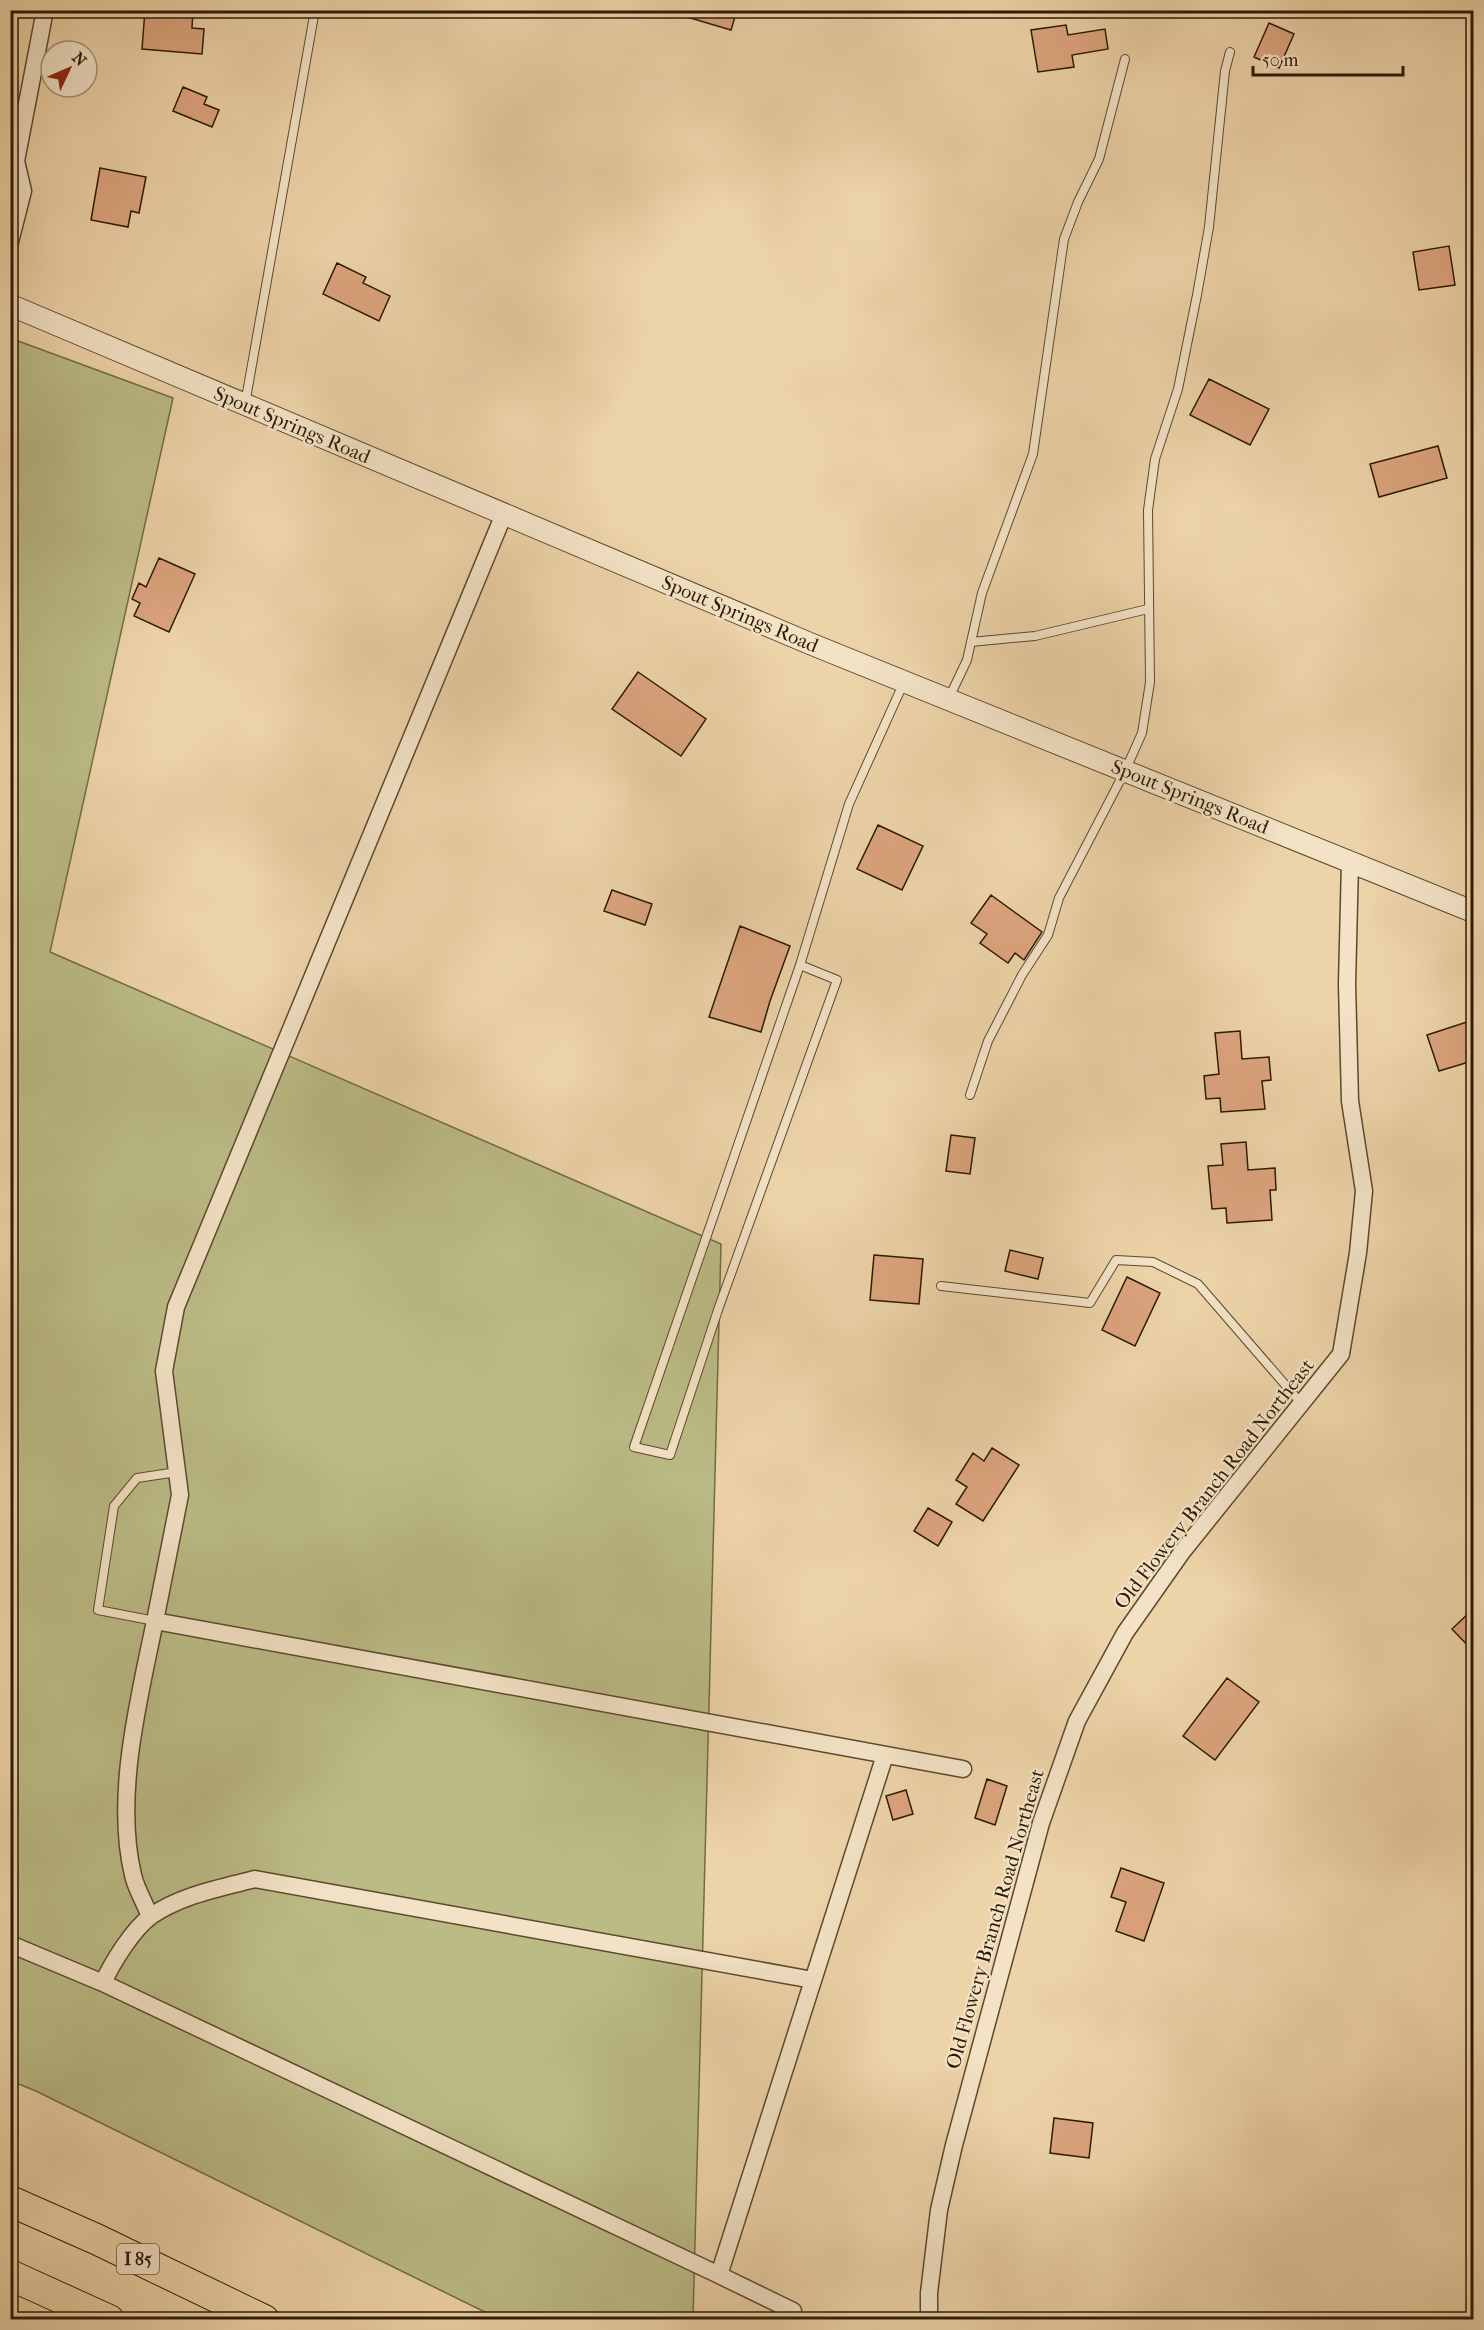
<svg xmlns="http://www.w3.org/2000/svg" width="1484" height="2330" viewBox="0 0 1484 2330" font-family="'IM FELL French Canon',serif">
	<rect width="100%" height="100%" fill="#edd3a8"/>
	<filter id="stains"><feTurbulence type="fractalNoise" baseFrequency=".00333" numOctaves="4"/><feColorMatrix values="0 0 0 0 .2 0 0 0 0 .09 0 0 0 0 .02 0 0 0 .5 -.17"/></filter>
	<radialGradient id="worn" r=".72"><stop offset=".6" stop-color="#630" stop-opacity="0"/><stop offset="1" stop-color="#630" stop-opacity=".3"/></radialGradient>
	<path fill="#bbbb85" stroke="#736b44" stroke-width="1.5" d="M18 341 173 398 50 952 721 1244 693 2319H499L36 2091 11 2081 10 391Z"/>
	<path fill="#dca47e" stroke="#2b1b04" stroke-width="1.5" d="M145 10H193L192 28 204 29 202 54 142 49Z
		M681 10H737L731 30 680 15Z
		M1269 23 1294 34 1279 68 1254 57Z
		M1066 25 1068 35 1105 29 1108 49 1072 55 1074 67 1038 72 1031 30Z
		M183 87 207 97 204 104 219 110 212 127 173 111Z
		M100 168 146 177 139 213 131 211 128 227 91 220Z
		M1449 246 1455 285 1419 290 1413 252Z
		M337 263 366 277 363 283 390 296 379 321 323 294Z
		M1209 379 1269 409 1250 445 1190 415Z
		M1438 446 1447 478 1379 497 1370 464Z
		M159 558 195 574 169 632 134 616 140 603 132 599 139 583 146 587Z
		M638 672 706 719 681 756 612 709Z
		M878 825 923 846 902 890 857 869Z
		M612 890 652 904 645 925 604 911Z
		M991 895 1042 932 1024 960 1015 953 1008 963 980 943 987 934 971 923Z
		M740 926 790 946 770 1001 761 1032 709 1017Z
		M1473 1020V1050L1466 1052 1469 1062 1439 1071 1427 1035Z
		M1240 1031 1242 1059 1269 1057 1271 1080 1262 1081 1265 1109 1221 1112 1220 1098 1206 1099 1204 1076 1219 1074 1215 1033Z
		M951 1135 975 1138 970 1174 946 1171Z
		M1246 1142 1248 1170 1275 1168 1276 1190H1270L1272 1220 1227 1223 1226 1208 1212 1209 1208 1166 1223 1165 1221 1144Z
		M1010 1250 1043 1258 1038 1279 1005 1271Z
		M874 1255 923 1259 919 1304 870 1300Z
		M1127 1277 1160 1293 1135 1346 1102 1330Z
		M992 1448 1019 1465 983 1521 956 1504 967 1487 956 1480 973 1453 984 1461Z
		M928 1508 952 1522 938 1546 914 1531Z
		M1473 1609V1651L1452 1629Z
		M1227 1678 1259 1702 1215 1760 1183 1736Z
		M987 1779 1007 1786 995 1825 975 1818Z
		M906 1790 913 1814 893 1820 886 1796Z
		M1121 1868 1164 1883 1144 1941 1116 1931 1126 1902 1111 1897Z
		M1054 2118 1093 2123 1089 2158 1050 2153Z"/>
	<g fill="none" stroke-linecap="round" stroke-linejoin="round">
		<defs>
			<path id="service" d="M245 404 315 10
				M971 642 1035 636 1148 609
				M948 700 967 660 982 593 1033 454 1064 239 1078 202 1099 159 1125 59
				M800 965 837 980 719 1307 670 1455 634 1447 800 965 849 804 904 682
				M970 1095 988 1041 1022 975 1048 935 1059 898 1125 771 1142 733 1150 682 1148 510 1155 459 1178 389 1197 295 1209 227 1225 71 1230 52
				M941 1286 1090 1303 1116 1260 1153 1262 1198 1284 1301 1403
				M155 1621 98 1610 114 1506 137 1478 177 1472"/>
			<path id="minor" d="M10 242 23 191 16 161 45 10
				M504 514 176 1307 164 1371 180 1495 155 1621 963 1769
				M150 1917C145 1903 136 1889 133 1875 114 1796 139 1699 155 1621
				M10 1944 103 1983 719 2275
				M103 1983C112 1963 133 1929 151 1916 182 1895 220 1888 255 1879L813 1980
				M793 2311 719 2275 885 1755
				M929 2320V2293L939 2210 954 2145 1041 1823 1077 1721 1125 1633 1182 1552 1341 1354 1358 1253 1364 1191 1350 1101 1347 984 1350 862"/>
			<path id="tertiary" d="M10 305 811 644 1474 912"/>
			<path id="motorway" d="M10 2201 96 2239 264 2320
				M10 2275 109 2320"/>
		</defs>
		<use href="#service" stroke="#5c492d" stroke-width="10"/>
		<use href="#minor" stroke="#5c492d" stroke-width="19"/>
		<use href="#tertiary" stroke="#5c492d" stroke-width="23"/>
		<use href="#motorway" stroke="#2b1b04" stroke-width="32"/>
		<use href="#service" stroke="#f3e2c6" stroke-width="8"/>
		<use href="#minor" stroke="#f3e2c6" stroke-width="16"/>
		<use href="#tertiary" stroke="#f3e2c6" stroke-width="21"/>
		<use href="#motorway" stroke="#edd3a8" stroke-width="30"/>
	</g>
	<g text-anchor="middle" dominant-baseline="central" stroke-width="4.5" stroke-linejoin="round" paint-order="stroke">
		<rect fill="#f3e2c6" stroke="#67573e" stroke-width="1.5" x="117" y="2244" width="42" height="30" rx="4.5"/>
		<g font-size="18" font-weight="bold" fill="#2b1b04">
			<text x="138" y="2259">I 85</text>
		</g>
		<g font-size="20" fill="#2b1b04" stroke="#f3e2c6">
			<text transform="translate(292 425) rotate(23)">Spout Springs Road</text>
			<text transform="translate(740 614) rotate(23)">Spout Springs Road</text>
			<text transform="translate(1190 797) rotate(22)">Spout Springs Road</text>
			<text transform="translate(1214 1484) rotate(-52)">Old Flowery Branch Road Northeast</text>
			<text transform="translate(995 1919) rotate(-74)">Old Flowery Branch Road Northeast</text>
		</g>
	</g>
	<rect width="1484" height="2330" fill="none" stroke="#edd3a8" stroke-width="36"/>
	<rect x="12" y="12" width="1460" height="2306" fill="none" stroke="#2b1b04" stroke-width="3"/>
	<rect x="18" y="18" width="1448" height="2294" fill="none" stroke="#2b1b04" stroke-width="1.5"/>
	<g transform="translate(69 69) rotate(46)"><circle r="28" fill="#f3e2c6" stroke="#a39278" stroke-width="1.5"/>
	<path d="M0-4.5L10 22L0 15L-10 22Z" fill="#8f2418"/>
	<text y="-9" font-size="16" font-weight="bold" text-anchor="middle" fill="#2b1b04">N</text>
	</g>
	<path d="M1253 66v9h150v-9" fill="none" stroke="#2b1b04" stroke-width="3"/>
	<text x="1262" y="66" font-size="18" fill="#2b1b04" stroke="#f3e2c6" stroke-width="4.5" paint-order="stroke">50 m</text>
	<rect width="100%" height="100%" filter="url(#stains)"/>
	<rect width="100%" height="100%" fill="url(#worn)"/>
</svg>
